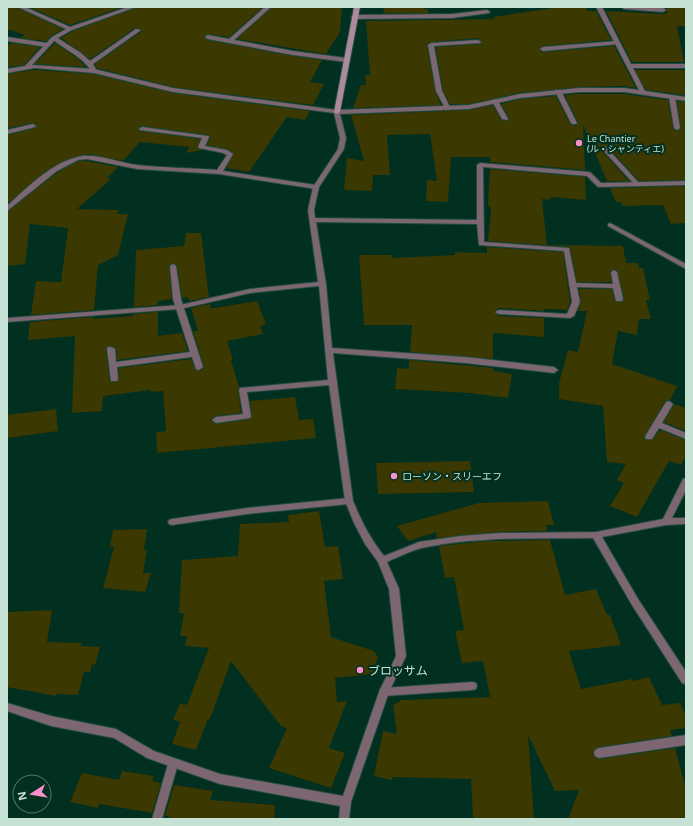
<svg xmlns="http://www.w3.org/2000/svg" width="693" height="826" viewBox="0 0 693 826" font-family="'Noto Sans','Noto Sans JP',sans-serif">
	<rect width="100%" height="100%" fill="#012f20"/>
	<path fill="#3b3802" d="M7 7H17L63 29 51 36 46 41 20 38 25 35 7 29Z
		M29 7H123L70 25Z
		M137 7H263L229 37 208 34 204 37 208 40 293 56 322 60 310 82 324 84 313 105 173 87 97 68 95 64 142 31 141 29 135 28 90 59 61 38 73 31Z
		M272 7H342L340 32 326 54 237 39Z
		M383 7H423L424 9H427L429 13H384Z
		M586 7 588 11H596L611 40 543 46 539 49 543 52 614 46 636 88 624 86 579 87 520 93 469 104H450L443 91 436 47 480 44 482 42 478 38 431 42 427 45 435 91 441 105 353 108 361 85H366L365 75H370L366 21 495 19 493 17 553 8Z
		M667 7H686V26H677L684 62H632L606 11 663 14 667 13Z
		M12 43 40 47 24 65 7 67V46Z
		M55 43 77 58 86 67 35 64Z
		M35 70 94 74 173 93 310 111 305 120 287 117 249 172 226 168 234 154 227 149 207 145 210 137 208 135 142 126 138 129 140 131 200 139 197 147 203 150 186 153 189 147 140 142 123 161 89 154 74 157 46 171 7 204V135L35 128 37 126 33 123 7 128V74Z
		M635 70H686V95L646 90Z
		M579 94H624L668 100 673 128 676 131 681 128 677 101 686 102V180L639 181 607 146 603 145 600 147 601 150 629 181H607L583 125 585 170 490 162V157H451L448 202 426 201 427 180 437 181 430 134 387 135 390 175H373L372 191 344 190 347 158 364 161 351 115 469 110 493 105 501 120 507 121 509 118 501 104 520 99 556 96 570 124 576 126 578 122 565 95Z
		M78 161H87L118 167 107 178 111 179 77 209 119 210 117 214H128L118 255 98 265 94 310 31 315 36 281 61 282 68 228 30 224 25 264 7 266V212L58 172Z
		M490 169 585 177 586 200 551 197 550 200 542 199 547 245 623 246 626 263H638L639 268H643L650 300H646L651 319H639L637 335 618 331 612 364 677 386 670 400 665 401 644 438 646 440H652L660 430 686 440V455L681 465 669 461 637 517 610 506 624 483 617 480 626 464 607 462 603 406 559 399V383L568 350 578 352 587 311H578L581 302 579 289H612L615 302H622L624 299 618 272 615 269 610 271 611 282H577L570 247 488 241 491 212 490 206H488Z
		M686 186V223L671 224 663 205 623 206 621 202H616L610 188Z
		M186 233H201L209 297 189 301 188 297 182 298 177 266 172 263 169 266 172 299 158 301V305L134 307 136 250 184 246Z
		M487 247 563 252 570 302 567 310 544 309V311L499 308 494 311 499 316 544 318V337L493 333V359L410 352 412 325H364L359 255H392V258L455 255V252L487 253Z
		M257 301 266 324 260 326 263 334 227 341 233 360H231L239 387 238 390 241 413 216 416 210 420 216 424 250 419 252 416 250 401 295 397 299 420 313 419 316 438 157 453 156 432 166 431 163 391 151 392V390L103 396 102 411 72 413 75 336 28 340 30 322 93 317V319L133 316V314L158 312V336L182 333 188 351 117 360 116 349 112 346H108L106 349 110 382H118L119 368 191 359 195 369 200 371 204 367 193 331H198L191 308 210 304V308H214Z
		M409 360 493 368V371L512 374 508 398 470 393 395 389 397 368 409 369Z
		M674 404 686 408V431L664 422Z
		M56 409 58 431 7 438V415Z
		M470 461 474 492 378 494 376 463Z
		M548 501 554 525H546L547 531 500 532 437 538 436 532 408 541 397 526 479 503Z
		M319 511 325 547 338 546 343 579 324 581 331 637 374 651 378 657 372 674 335 678 337 702 347 701 329 748 345 753 331 788 269 768 287 728 281 726 231 661 210 719H208L196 750 172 744 180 722 173 720 180 703 187 705 209 648 185 646 187 636H180L184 613H179L182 560 238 556 240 524 289 522 288 515Z
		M147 529 144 550H147L143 573H151L145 592 103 588 114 547H110L113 530Z
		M550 540 565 595 596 589 607 615H610L621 645 569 651 581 689 632 679 633 681 649 677 662 705 680 703 686 717V728L670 730 672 736 599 747 594 750V756L599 759 675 748 686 789V819H568L579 790 555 791 528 735 534 819H473L471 779 393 777 392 780 374 776 383 731 397 734 393 705 402 700 490 697 483 661 462 663 455 631 464 630 454 577 445 578 439 546 486 541Z
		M52 610 47 642 82 643 81 646 100 647 95 665 92 664 90 672H84L78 695 56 694V696L7 687V612Z
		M122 771 154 776 152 781 161 783 152 813 99 804 98 808 70 802 82 773 119 780Z
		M174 785 213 791 210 800 275 805 274 819H168L169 816H165Z"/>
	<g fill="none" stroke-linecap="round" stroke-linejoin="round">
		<defs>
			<path id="lane" d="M265 7H271L234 40 293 51 346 58 349 60 346 62 293 55 208 39 205 37 208 35 229 39Z
				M621 7 663 8 666 10 663 12 624 9Z
				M487 10 490 12 489 13 452 18 354 19 351 17 354 15 452 14Z
				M136 29 141 30 93 64 97 71 94 73 92 72C81 55 66 51 51 38L56 37 81 53 90 61Z
				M7 37 47 43 50 45 47 47 7 41Z
				M478 40 481 42 480 43 434 46 442 91 451 109 446 110 436 91 428 45 431 43Z
				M617 41 620 43 619 44 543 51 540 49 543 47Z
				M556 90 561 91 577 123 576 124H572L571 123 555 91Z
				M672 95 675 97 680 128 677 130 674 128 669 97Z
				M495 99 498 101 508 119 507 120 502 119 492 101Z
				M33 124 36 126 35 127 7 134V130Z
				M142 127 208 136 209 137 205 146 227 150 233 154 223 171 316 185 319 187 316 189 219 174 137 169 87 159 78 160 57 171 7 211V206C27 188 48 166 74 158 93 151 118 163 137 165 164 168 191 168 217 170L227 155 223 153 199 148 198 147 202 138 140 130 139 129Z
				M604 146 606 147 639 183V185H635L602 149V147Z
				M173 264 176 266 181 299 203 367 199 370 196 369 192 357 117 367 118 379 117 381H111L107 349 108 347H111L115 349 116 362 190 352 173 299 170 266Z
				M614 270 617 272 623 299 622 301H616L613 288 573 287 569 285 573 283 613 284 611 272Z
				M669 401 673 404 662 423 686 433V439L659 428 652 439H646L645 437 646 435 666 402Z
				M349 498 352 499 353 501 352 503 349 504 247 514 172 525 169 524 168 522 169 520 172 519 247 508Z
				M472 682 476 683 477 686 476 689 472 690 384 696 380 695 379 692 380 689 384 688Z
				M686 735V745L599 758 595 756 594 753 595 750 599 748Z
				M173 759 177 761 178 764 162 819H152L168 764 169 761Z"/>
			<path id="street" d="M18 7H25L70 27 128 7H136L72 30 56 39 32 65 94 69 173 88 337 110 469 105 520 94 579 88H624L639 90 596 7H602L631 64H686V68H633L645 91 686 97V101L624 92H579L520 98 469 109 340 114 346 138 344 149 319 187 314 210 315 218 477 220V165L480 163 589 172 591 173 601 183 686 181V185L599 187 597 186 587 176 483 167 484 242 569 248 580 302 574 316 570 318 499 314 495 312 499 310 567 314 572 302 564 251 479 245 477 224 316 222 326 284 332 348 465 357 554 367 558 370 554 373 465 363 333 353 353 501C362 522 369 537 384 556L419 542 460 536 500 533 596 532 663 519 683 479 686 478V490L672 518H686V524L666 525 602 537 638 599 686 672V684L682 683 632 605 593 538C536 539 478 536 422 548 410 551 398 557 387 562L399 589 406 656 389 692 351 802 349 819H339L340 806 220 784 147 758 114 738 51 726 7 711V703L51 716 116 729 154 751 220 774 343 796 379 692 396 656 389 589 378 562 365 544 354 523 345 501 329 385 247 392 251 416 250 418 216 423 212 420 216 417 243 414 239 390 240 388 328 380 319 286 250 293 180 309 7 322V318L180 305 250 289 318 282 308 210 313 187 338 149 340 138 334 113 173 92 94 73 35 68 7 73V69L25 66 52 37 66 29Z
				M610 223 686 264V269L608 226V224Z"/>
			<path id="secondary" d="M354 7H360L340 112 337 114 334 112Z"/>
		</defs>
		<use href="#lane" stroke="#214c3d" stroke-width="2"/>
		<use href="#street" stroke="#214c3d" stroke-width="2"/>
		<use href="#secondary" stroke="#214c3d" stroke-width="2"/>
		<use href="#lane" fill="#7b6671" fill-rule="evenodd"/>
		<use href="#street" fill="#7b6671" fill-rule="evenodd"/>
		<use href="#secondary" fill="#ac8a9b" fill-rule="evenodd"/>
	</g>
	<g fill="#f890cb" stroke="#012f20" stroke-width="1.5">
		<circle cx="579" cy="143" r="4"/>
		<circle cx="394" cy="476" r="4"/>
		<circle cx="360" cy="670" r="4"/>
	</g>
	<g text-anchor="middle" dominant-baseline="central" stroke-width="4" stroke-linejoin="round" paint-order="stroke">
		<g font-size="9" fill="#c6e2d5" stroke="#012f20" text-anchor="start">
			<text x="587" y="138">Le Chantier<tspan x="587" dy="10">(ル・シャンティエ)</tspan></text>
		</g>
		<g font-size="10" fill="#c6e2d5" stroke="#012f20" text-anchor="start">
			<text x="402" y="476">ローソン・スリーエフ</text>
		</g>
		<g font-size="12" fill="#c6e2d5" stroke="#012f20" text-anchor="start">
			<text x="368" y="670">ブロッサム</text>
		</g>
	</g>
	<rect width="693" height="826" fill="none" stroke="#c6e2d5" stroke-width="16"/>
	<g transform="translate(32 794) rotate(258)"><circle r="19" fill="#012f20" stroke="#507768"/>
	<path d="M0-3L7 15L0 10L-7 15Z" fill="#f890cb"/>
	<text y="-6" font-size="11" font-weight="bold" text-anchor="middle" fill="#c6e2d5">N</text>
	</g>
</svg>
